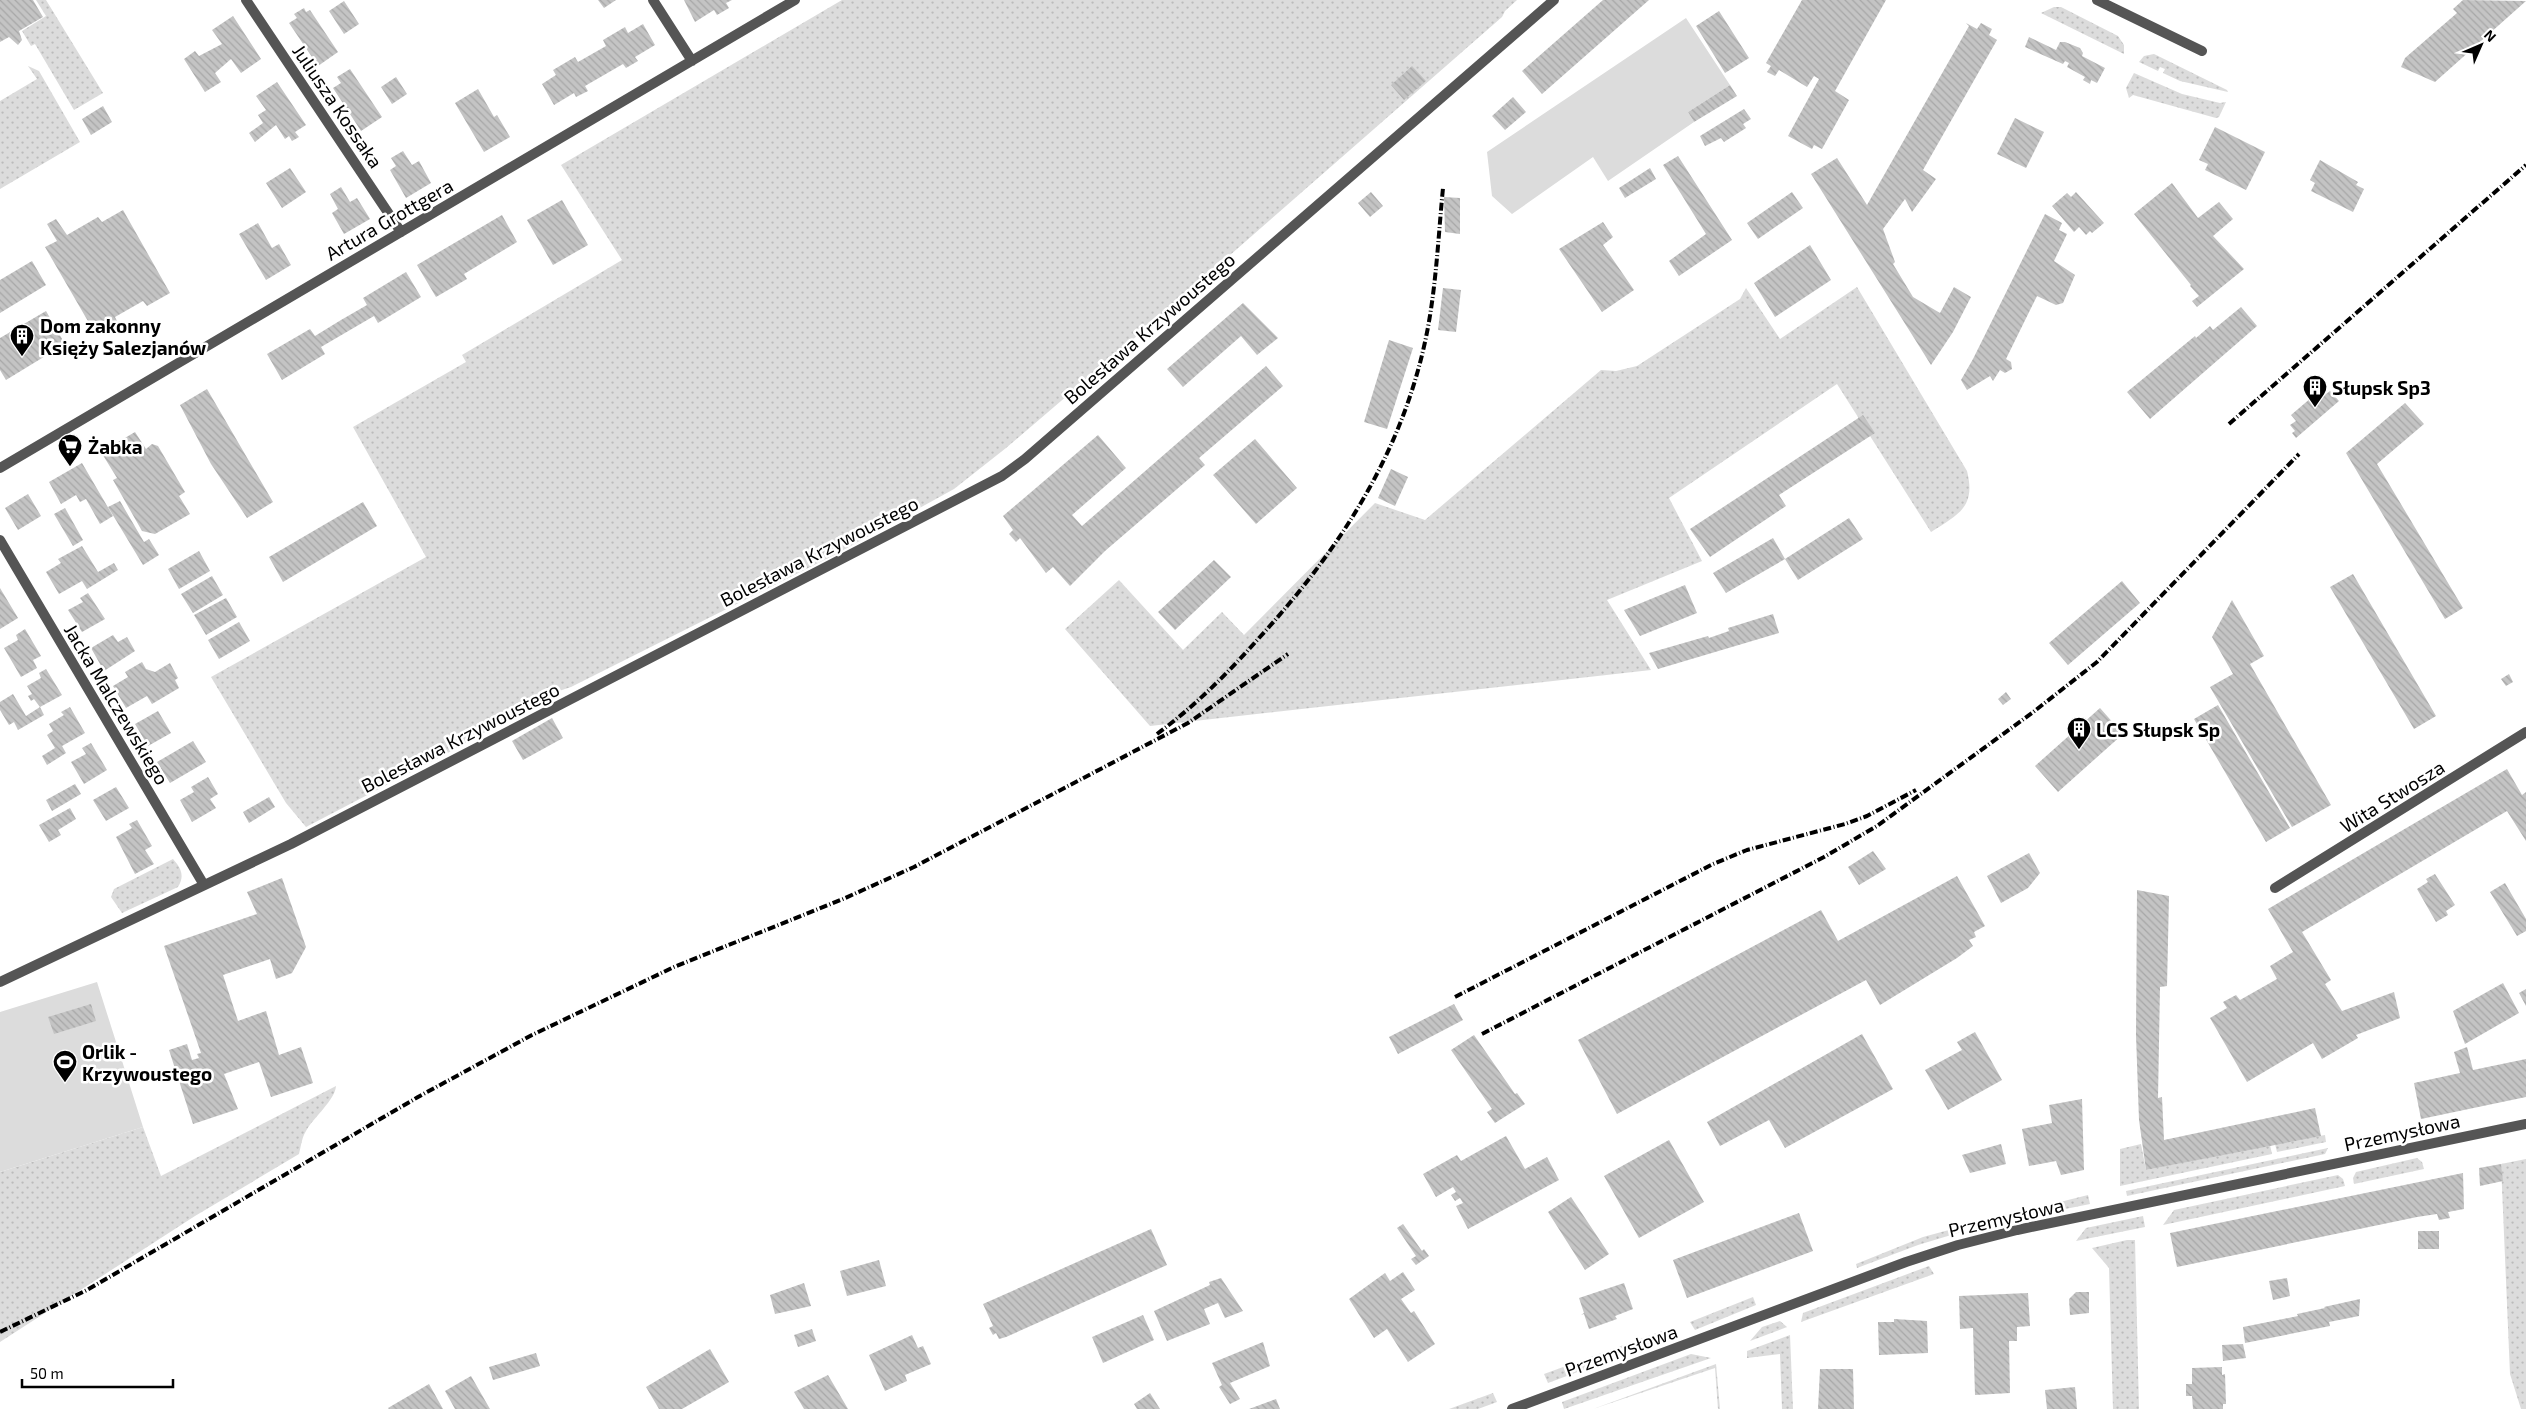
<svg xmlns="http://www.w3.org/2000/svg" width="2526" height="1409" viewBox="0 0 2526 1409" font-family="'Exo 2',sans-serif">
	<defs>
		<pattern id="grass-dots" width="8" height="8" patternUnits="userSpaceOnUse" patternTransform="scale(1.25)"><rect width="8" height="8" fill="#dcdcdc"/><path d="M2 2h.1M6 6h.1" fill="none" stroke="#bbb" stroke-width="1.8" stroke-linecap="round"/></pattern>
		<pattern id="building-back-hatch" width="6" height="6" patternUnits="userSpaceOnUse" patternTransform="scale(1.25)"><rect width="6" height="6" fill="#c4c4c4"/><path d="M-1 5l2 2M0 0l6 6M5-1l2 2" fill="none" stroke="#a7a7a7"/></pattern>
	</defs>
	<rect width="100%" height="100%" fill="#fff"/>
	<path fill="url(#grass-dots)" d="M36 0H46L103 93 74 110 35 44 31 46 22 31 46 16Z
		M842 0H1517L1505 11 1502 17 1165 312 1006 448 954 489 838 553 571 687 559 691 444 755 306 827 286 803 211 677 426 557 353 427 466 362 462 355 622 260 561 165Z
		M2054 7H2061L2118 36 2124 45V54L2041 13Z
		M2154 54 2227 90 2228 92 2180 81 2163 73 2165 69 2160 67 2158 71 2139 62 2144 56Z
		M28 66 39 71 80 142 0 189V101L37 79Z
		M2134 73 2182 94 2220 103 2226 102 2219 117 2216 118 2133 95 2129 98 2126 88Z
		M1857 287 1967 471C1976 507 1959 514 1931 532L1837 384 1669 498 1702 561 1607 600 1651 670 1150 726 1065 629 1119 580 1183 650 1222 612 1244 635 1375 503 1425 520 1601 370 1616 371 1637 366 1740 299 1746 288 1780 339Z
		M173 859C181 868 185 876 178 887L122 913 111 897 114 889Z
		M336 1086C335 1100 314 1117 306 1131 302 1137 301 1146 299 1154L195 1216 0 1342V1172L143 1127 161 1176Z
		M2325 1135 2326 1142 2277 1152 2275 1144Z
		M2141 1144 2146 1170 2270 1145 2272 1154 2120 1186V1149Z
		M2328 1148 2325 1154 2127 1196 2126 1191Z
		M2417 1158 2422 1162 2424 1169 2354 1184 2353 1178 2356 1172Z
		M2526 1159V1409H2521L2510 1374 2501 1164Z
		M2338 1175 2343 1179 2345 1186 2163 1225 2174 1210Z
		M2088 1195 2090 1204 2021 1218 2020 1212Z
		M2143 1216 2145 1227 2076 1241 2086 1228Z
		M1960 1227 1961 1232 1918 1245 1857 1268 1856 1264 1923 1237Z
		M2127 1240H2135L2139 1409H2113L2109 1268 2092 1248Z
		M1929 1266 1934 1274 1801 1322 1803 1313Z
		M1753 1297 1756 1305 1695 1330 1690 1322Z
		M1780 1321 1787 1327 1750 1341 1762 1327Z
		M1662 1331 1666 1339 1548 1383 1544 1374Z
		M1790 1335 1793 1409H1782L1780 1354 1747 1358V1351Z
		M1691 1354 1711 1358 1564 1409 1562 1402Z
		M1716 1364 1720 1409H1718L1715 1368 1593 1409Z
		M1493 1393 1497 1402 1478 1409H1449Z"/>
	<path fill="#dcdcdc" d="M1686 18 1730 85 1688 112 1694 122 1608 181 1593 157 1512 214 1492 196 1487 152Z
		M97 982 143 1127 0 1172V1012Z"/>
	<path fill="url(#building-back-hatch)" d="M0 0H33L43 17 19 31 22 40 18 45 9 37 0 42Z
		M598 0H616L604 8Z
		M684 0H732L726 3 729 8 717 15 714 10 695 22Z
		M1603 0H1649L1542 94 1522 71Z
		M1802 0H1886L1835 91 1849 100 1822 149 1814 145 1812 149 1788 136 1819 79 1814 76 1807 87 1779 70 1775 76 1767 72 1771 66 1766 63Z
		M2463 0 2526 1 2435 82 2401 67 2405 58 2457 13 2453 9Z
		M344 1 359 24 344 34 329 11Z
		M304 8 306 12 310 10 338 52 318 66 289 23 297 18 294 14Z
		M1719 11 1749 58 1725 73 1696 26Z
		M233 16 261 59 241 73 231 59 215 73 221 82 205 92 184 59 195 51 199 56 222 44 212 30Z
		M1966 23 1977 29 1981 23 1992 29 1989 35 1997 40 1923 170 1936 179 1912 212 1905 199 1883 229 1895 262 1893 264 1913 297 1940 313 1954 287 1971 297 1953 332 1931 365 1811 174 1837 158 1867 205 1969 26Z
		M643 24 655 45 635 57 638 61 626 68 623 64 585 86 588 91 576 97 574 93 554 105 542 84 556 75 553 70 575 57 578 62 606 46 603 40 625 27 628 33Z
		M2029 37 2056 50 2060 42H2065L2080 48 2083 53 2082 56 2105 68 2097 83 2091 80 2090 84 2083 80 2085 77 2067 67 2069 63 2065 61 2063 64 2025 47Z
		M1412 66 1426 81 1404 100 1391 85Z
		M350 69 382 117 361 131 333 88 341 83 337 77Z
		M396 77 407 94 392 104 381 87Z
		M277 82 306 125 295 132 299 137 292 141 289 136 285 139 276 125 255 142 249 133 263 123 258 115 266 110 256 96Z
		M1730 85 1737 96 1694 122 1688 112Z
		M478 89 494 117 497 115 510 137 484 152 455 103Z
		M1513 97 1526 112 1505 130 1492 116Z
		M103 106 112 122 91 135 82 119Z
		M1744 109 1751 119 1743 124 1746 128 1724 142 1721 138 1705 146 1700 136Z
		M2015 118 2044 132 2026 168 1997 154Z
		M2215 127 2265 152 2246 190 2205 170 2208 164 2199 160Z
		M403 151 412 165 419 161 431 183 406 198 390 170 396 166 391 158Z
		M1678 156 1732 240 1679 276 1669 261 1706 234 1663 165Z
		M2320 160 2358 182 2356 185 2364 189 2353 212 2311 191 2315 183 2310 180Z
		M290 168 306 192 282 208 266 183Z
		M1650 168 1656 179 1625 198 1619 188Z
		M2172 183 2198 218 2219 202 2233 219 2213 236 2244 269 2197 307 2192 301 2199 296 2190 286 2191 285 2134 214Z
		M341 187 350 202 357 198 370 219 344 234 332 213 338 209 330 194Z
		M1371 192 1383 206 1370 217 1358 203Z
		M1792 192 1803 208 1758 239 1747 223Z
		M2076 192 2104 223 2092 233 2090 231 2086 235 2079 227 2074 232 2052 206 2067 193 2071 197Z
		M1444 197 1460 198V234L1445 232Z
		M562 200 588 245 553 265 527 220Z
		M123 210 170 293 147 306 143 301 115 317 118 323 96 335 45 247 57 241 47 224 56 219 67 235 98 217 102 222Z
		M2045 214 2062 223 2059 230 2067 234 2054 261 2075 275 2063 303 2056 305 2037 296 2006 359 2011 362 2012 369 2005 373 2000 370 1993 381 1990 376 1967 390 1961 380 1973 359Z
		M502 215 517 242 464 274 467 279 436 297 417 265Z
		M1603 222 1613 237 1603 245 1634 290 1602 312 1559 249Z
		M258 223 272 248 279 244 291 265 266 280 239 234Z
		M1810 245 1831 280 1775 317 1754 283Z
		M32 261 46 285 0 313V280Z
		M406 272 421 297 378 323 374 316 321 347 325 354 282 380 267 354 310 329 315 336 341 320 367 305 363 298Z
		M1443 288 1461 290 1456 332 1438 330Z
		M1243 303 1278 338 1257 355 1241 336 1183 387 1167 369Z
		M2241 307 2257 326 2150 419 2127 392 2195 336 2196 338 2210 326 2213 330Z
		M46 311 65 344 6 380 0 370V338Z
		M1389 340 1413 348 1387 429 1364 422Z
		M1266 366 1283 386 1199 458 1205 465 1105 551 1070 586 1053 567 1046 573 1020 538 1016 542 1009 534 1013 530 1003 516 1098 435 1126 468 1072 515 1082 526Z
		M207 389 273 502 247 518 211 464 180 405Z
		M2330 391 2339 401 2296 438 2292 433 2295 431 2290 425 2296 421 2291 415 2318 392 2322 397Z
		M2405 403 2424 424 2377 464 2463 608 2445 619 2346 453Z
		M1863 415 1875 433 1779 495 1786 506 1710 557 1690 529Z
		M135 432 146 449 152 444 158 446 185 492 179 496 190 514 155 534 142 531 113 480 117 478 101 452Z
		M1255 439 1297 488 1256 524 1213 475Z
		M82 463 113 516 100 524 86 499 80 502 76 495 61 504 49 482Z
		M1391 469 1408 477 1395 506 1378 498Z
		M28 494 41 516 18 530 5 508Z
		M120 501 144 542 149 539 159 555 143 565 108 507Z
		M363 502 377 526 283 582 269 557Z
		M65 508 83 540 73 546 54 514Z
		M1849 518 1863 539 1798 580 1785 559 1726 593 1713 573 1773 538 1785 559Z
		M82 546 98 572 114 563 118 570 87 589 82 581 59 594 46 572 61 563 58 559Z
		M199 551 210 571 179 589 168 569Z
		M1214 560 1231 577 1175 630 1158 612Z
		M2353 574 2436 716 2414 729 2330 587Z
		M212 576 223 595 193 613 181 594Z
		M2122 581 2140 603 2068 665 2049 643Z
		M1685 585 1697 613 1640 636 1624 610Z
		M0 588 18 618 0 629Z
		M88 593 105 619 82 632 68 610 83 602 80 598Z
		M226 598 237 617 206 635 194 615Z
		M2232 600 2264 656 2250 664 2331 805 2292 827 2210 687 2233 674 2212 637Z
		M1773 614 1779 633 1658 669 1649 653 1708 636 1709 638 1729 631 1728 628Z
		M239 622 250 641 219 659 208 640Z
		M25 629 41 656 33 660 37 668 21 677 4 648 18 640 16 635Z
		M113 635 118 642 127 637 135 651 104 671 91 648Z
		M142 662 146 669 155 672 170 663 178 678 175 680 179 688 152 704 147 696 126 708 113 686 128 677 125 672Z
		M46 669 62 695 40 707 34 699 31 701 28 696 32 694 27 686 41 678 39 673Z
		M2509 674 2513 682 2506 686 2501 679Z
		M2006 692 2011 699 2003 705 1998 699Z
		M13 694 26 716 40 707 44 715 18 730 14 722 9 725 0 710V702Z
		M2218 705 2290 828 2266 842 2194 719Z
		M70 707 85 733 62 746 66 753 47 765 42 756 55 748 47 735 53 731 49 724 64 715 61 712Z
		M2100 708 2123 734 2058 792 2035 766Z
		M158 711 171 733 148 746 135 724Z
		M552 718 563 738 523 760 512 741Z
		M193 741 206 762 170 783 157 762Z
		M91 743 107 770 84 784 71 762 86 754 82 748Z
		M2507 769 2522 795 2526 792V841L2507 811 2302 932 2331 980 2325 984 2342 1011 2394 992 2400 1018 2356 1035 2358 1038 2322 1059 2313 1043 2247 1082 2210 1018 2227 1008 2223 1002 2236 995 2240 1000 2277 979 2270 966 2293 952 2268 909Z
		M208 777 218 794 210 799 216 808 192 822 180 800 194 792 191 787Z
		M75 784 81 794 52 811 46 800Z
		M116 787 129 808 106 821 93 800Z
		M269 797 275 807 249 823 243 812Z
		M70 808 76 819 58 830 61 835 49 842 39 825Z
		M137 820 152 846 145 850 154 864 135 874 116 837 132 828 129 824Z
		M1873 851 1886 869 1859 885 1848 867Z
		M2029 853 2040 873 2028 888 2001 903 1987 876Z
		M2435 874 2455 905 2446 911 2448 915 2436 922 2417 889 2428 882 2426 879Z
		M1957 876 1985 926 1974 932 1976 937 1969 940 1973 946 1957 958 1880 1005 1866 980 1617 1114 1578 1040 1821 910 1838 941Z
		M282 878 306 947 292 973 276 979 270 959 223 975 238 1021 266 1011 279 1055 301 1047 313 1083 271 1097 259 1062 224 1074 238 1109 193 1124 169 1050 187 1044 192 1060 199 1058 197 1054 201 1053 164 946 257 914 247 892Z
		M2505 883 2526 919V931L2517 936 2490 892Z
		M2137 890 2169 896 2167 986 2160 987 2158 1098 2162 1097 2164 1140 2315 1108 2321 1136 2146 1170 2139 1120 2136 1035Z
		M2503 983 2519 1013 2465 1044 2453 1011Z
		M2526 989V1006L2519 993Z
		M91 1004 96 1021 54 1034 48 1017Z
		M1454 1004 1463 1020 1398 1054 1389 1037Z
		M1975 1032 2002 1080 1948 1110 1925 1070 1962 1050 1957 1042Z
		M1862 1034 1893 1089 1785 1148 1769 1120 1720 1146 1707 1122Z
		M1474 1035 1515 1094 1517 1093 1525 1104 1495 1123 1487 1112 1492 1109 1451 1050Z
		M2467 1047 2473 1070 2526 1059V1097L2421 1119 2414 1083 2460 1073 2454 1052Z
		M2082 1099 2084 1170 2061 1175 2056 1161 2029 1166 2022 1129 2052 1123 2049 1105Z
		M1506 1136 1525 1169 1547 1157 1559 1180 1468 1229 1456 1206 1463 1203 1460 1198 1455 1201 1451 1195 1456 1192 1453 1187 1436 1197 1423 1174 1457 1155 1461 1161Z
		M1669 1140 1704 1202 1639 1238 1604 1176Z
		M2001 1144 2006 1164 1970 1173 1962 1155Z
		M2501 1164 2503 1181 2480 1186 2479 1168Z
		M2463 1173 2464 1209 2448 1212 2450 1218 2439 1220 2437 1214 2417 1217 2177 1267 2170 1233Z
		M1571 1197 1609 1254 1585 1270 1548 1212Z
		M1799 1213 1813 1251 1687 1298 1673 1260Z
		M1403 1224 1422 1251 1424 1249 1429 1256 1416 1265 1411 1259 1416 1256 1397 1228Z
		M1151 1229 1167 1265 1006 1337 999 1339 996 1333 993 1335 989 1328 993 1326 983 1304Z
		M2418 1231H2439V1249H2418Z
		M879 1260 886 1286 847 1296 840 1271Z
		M1403 1272 1415 1290 1401 1299 1411 1313 1414 1311 1435 1344 1408 1362 1387 1329 1374 1338 1349 1299 1385 1273 1390 1281Z
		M1221 1278 1243 1311 1225 1318 1218 1303 1204 1309 1210 1324 1167 1341 1154 1311 1210 1285 1209 1282Z
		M2287 1278 2290 1296 2273 1300 2269 1281Z
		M804 1283 811 1306 775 1314 770 1295Z
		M1624 1283 1633 1309 1615 1316 1617 1319 1589 1329 1584 1314 1581 1315 1584 1313 1579 1298Z
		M2076 1292H2089V1313L2070 1315 2069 1299Z
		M2028 1293 2030 1326 2017 1327V1341H2009L2010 1393 1975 1395 1973 1328 1960 1329 1959 1296Z
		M2360 1299 2359 1316 2329 1322 2330 1326 2245 1343 2243 1327 2298 1316 2297 1314 2325 1308 2324 1307Z
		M1143 1315 1154 1340 1103 1363 1092 1337Z
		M1894 1319 1927 1321 1928 1353 1879 1355 1878 1322H1894Z
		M812 1329 816 1341 798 1347 794 1335Z
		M912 1335 918 1348 923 1346 931 1364 905 1375 907 1381 885 1391 869 1355Z
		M1263 1342 1270 1366 1230 1383 1240 1399 1230 1404 1219 1387 1222 1385 1212 1363Z
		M2243 1344 2246 1358 2223 1361 2222 1345Z
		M710 1349 729 1382 682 1409H659L646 1387Z
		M536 1353 540 1366 493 1380 489 1367Z
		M2222 1367V1375L2225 1374 2226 1404H2223V1409H2193L2192 1396H2186V1384H2192V1368Z
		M1820 1369H1853L1854 1409H1818Z
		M828 1375 848 1409H804L794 1392Z
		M471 1376 490 1409H455L445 1391Z
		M429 1384 443 1409H389L388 1408Z
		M2075 1387 2077 1409H2047L2045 1390Z
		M1150 1393 1160 1409H1137L1134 1404Z
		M1276 1399 1280 1409H1249Z"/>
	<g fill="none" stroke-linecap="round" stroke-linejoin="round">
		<path stroke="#555" stroke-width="10" d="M246 0 401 232
			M653 0 692 61
			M0 468 795 0
			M0 540 204 885
			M2275 888 2526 732
			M0 982 291 844 1002 476 1025 459 1554 0"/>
		<path stroke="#555" stroke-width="10" d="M2097 0 2202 51
			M1512 1409 1906 1262 1958 1245 2017 1230 2526 1124"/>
		<path stroke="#000" stroke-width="4" stroke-dasharray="8 2.5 1 2.5" stroke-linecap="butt" d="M2229 424 2526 165
			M1157 734C1195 706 1228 673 1259 638 1337 553 1400 457 1425 342 1436 292 1438 239 1443 188
			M1455 997 1713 864 1747 850 1845 824 1867 816 1916 790
			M1482 1034 1824 857 1877 826 2032 713 2097 662 2299 454
			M0 1332 87 1290 418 1097 532 1035 674 967 843 899 914 867 1188 723 1288 654"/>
	</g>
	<defs>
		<symbol id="building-pin" viewBox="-11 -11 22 30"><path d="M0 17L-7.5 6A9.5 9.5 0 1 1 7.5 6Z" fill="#000" stroke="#fff"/><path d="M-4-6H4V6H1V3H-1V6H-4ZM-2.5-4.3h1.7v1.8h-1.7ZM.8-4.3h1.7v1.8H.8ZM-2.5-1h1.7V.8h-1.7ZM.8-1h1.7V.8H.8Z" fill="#fff"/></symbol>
		<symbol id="supermarket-pin" viewBox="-11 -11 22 30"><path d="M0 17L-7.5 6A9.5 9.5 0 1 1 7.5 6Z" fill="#000" stroke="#fff"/><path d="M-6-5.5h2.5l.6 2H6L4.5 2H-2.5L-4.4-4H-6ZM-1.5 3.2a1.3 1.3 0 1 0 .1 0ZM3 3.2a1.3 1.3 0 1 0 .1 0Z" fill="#fff"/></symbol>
		<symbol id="stadium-pin" viewBox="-11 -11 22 30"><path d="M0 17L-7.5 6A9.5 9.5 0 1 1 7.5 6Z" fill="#000" stroke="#fff"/><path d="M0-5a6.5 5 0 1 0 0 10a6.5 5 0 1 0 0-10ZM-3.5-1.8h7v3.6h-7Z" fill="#fff"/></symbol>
	</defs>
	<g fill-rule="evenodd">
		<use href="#building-pin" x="8" y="322" width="28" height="38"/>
		<use href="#building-pin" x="2301" y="373" width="28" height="38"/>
		<use href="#supermarket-pin" x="56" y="432" width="28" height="38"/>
		<use href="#building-pin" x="2065" y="715" width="28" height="38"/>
		<use href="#stadium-pin" x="51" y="1048" width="28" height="38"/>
	</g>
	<g text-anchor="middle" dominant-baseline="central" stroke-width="5" stroke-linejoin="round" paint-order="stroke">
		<g font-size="19" fill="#000" stroke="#fff">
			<text transform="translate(338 106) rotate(56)">Juliusza Kossaka</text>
			<text transform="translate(389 219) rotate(-30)">Artura Grottgera</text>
			<text transform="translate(1149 328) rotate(-41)">Bolesława Krzywoustego</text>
			<text transform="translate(819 551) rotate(-27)">Bolesława Krzywoustego</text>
			<text transform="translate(117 704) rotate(59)">Jacka Malczewskiego</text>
			<text transform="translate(460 737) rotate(-27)">Bolesława Krzywoustego</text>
			<text transform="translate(2392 796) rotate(-32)">Wita Stwosza</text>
			<text transform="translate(2402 1132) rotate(-12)">Przemysłowa</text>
			<text transform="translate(2006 1217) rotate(-13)">Przemysłowa</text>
			<text transform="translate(1621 1350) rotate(-20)">Przemysłowa</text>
		</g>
		<g font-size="19" font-weight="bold" fill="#000" stroke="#fff" text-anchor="start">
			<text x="40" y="325">Dom zakonny<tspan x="40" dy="22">Księży Salezjanów</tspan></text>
			<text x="2332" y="387">Słupsk Sp3</text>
			<text x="88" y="446">Żabka</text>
			<text x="2096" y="729">LCS Słupsk Sp</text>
			<text x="82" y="1051">Orlik -<tspan x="82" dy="22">Krzywoustego</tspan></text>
		</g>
	</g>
	<g transform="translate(2481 45) rotate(45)" stroke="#ffffff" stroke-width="4" paint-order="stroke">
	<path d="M0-4L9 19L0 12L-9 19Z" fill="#000000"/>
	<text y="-8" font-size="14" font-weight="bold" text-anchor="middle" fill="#000000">N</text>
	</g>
	<path d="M22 1379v8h151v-8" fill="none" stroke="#000000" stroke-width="2.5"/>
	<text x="30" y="1379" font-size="15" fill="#000000" stroke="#ffffff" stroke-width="4" paint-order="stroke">50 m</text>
</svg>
